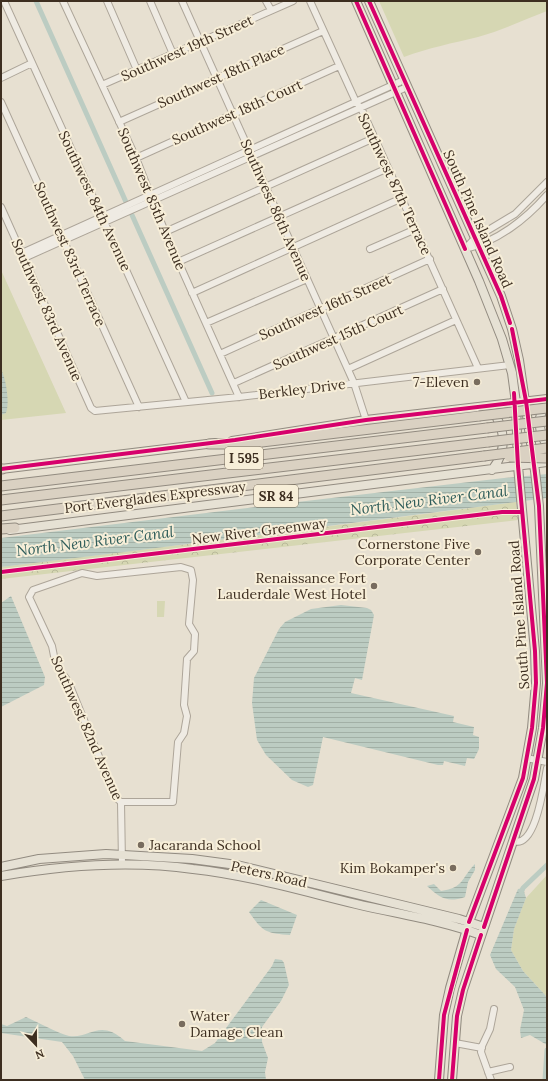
<svg xmlns="http://www.w3.org/2000/svg" width="548" height="1081" viewBox="0 0 548 1081" font-family="Lora,serif">
	<defs>
		<pattern id="forest-crowns" width="20" height="18" patternUnits="userSpaceOnUse"><rect width="20" height="18" fill="#d6d7b3"/><path d="M2 6a3 3 0 1 1 6 0M12 15a3 3 0 1 1 6 0" fill="none" stroke="#b9b99a"/></pattern>
		<pattern id="water-rules" width="6" height="5" patternUnits="userSpaceOnUse"><rect width="6" height="5" fill="#bcccc2"/><path d="M0 2.5h6" fill="none" stroke="#a2b0a6"/></pattern>
	</defs>
	<rect width="100%" height="100%" fill="#e7e0d1"/>
	<path fill="#d6d7b3" d="M379 1H547V11C524 20 502 30 478 37 453 43 428 48 404 57Z
		M1 270 66 413 1 420Z
		M157 601H165L164 617H157Z
		M547 875V997L523 971 511 950 514 929 526 898Z"/>
	<path fill="url(#forest-crowns)" d="M516 502 518 520 1 579V567C173 546 344 525 516 502Z"/>
	<path fill="url(#water-rules)" d="M1 369C6 379 10 402 6 413L1 415Z
		M547 474V498C365 521 183 545 1 567V538L280 504 504 478Z
		M11 596 45 677 44 685 1 707V603Z
		M341 605 367 608 371 610 374 615 362 680 355 678 351 693 454 716 453 722 474 727 473 735 479 737V749L474 759 467 758 465 766 444 761 443 765H438L323 737 313 785 308 787 292 780 266 755 257 740 252 703 254 678 279 629 285 622 311 609Z
		M475 864V870L468 882 465 897C447 903 440 898 427 886L434 884 441 891C464 888 461 878 475 864Z
		M523 888 526 898 514 929 511 950 523 971 547 997V1045L530 1035 521 1038 520 1030 524 1010 515 987 496 969 490 955 518 889Z
		M261 900 297 915 290 935C265 933 263 932 249 912Z
		M275 959 282 960 284 963 289 985 281 1001 262 1027V1042L268 1058 265 1072 266 1080H85L73 1056 62 1042 1 1033V1024L7 1026 26 1017C38 1022 57 1033 69 1036 91 1039 99 1018 125 1041L202 1051 215 1043 272 966Z"/>
	<g fill="none" stroke-linecap="round" stroke-linejoin="round">
		<path stroke="#bcccc2" stroke-width="5" d="M36 1 126 202
			M132 215 212 393
			M521 893 523 888 547 865
			M545 1080 547 1050"/>
		<defs>
			<path id="minor" d="M4 1 186 402
				M63 1 136 158 165 232 239 397
				M107 1 137 70
				M150 1 173 54
				M182 1 354 383 366 420
				M266 1 271 10
				M310 1 356 102 362 110 478 368
				M1 78 32 63
				M102 85 293 1
				M1 102 139 407
				M119 122 323 31
				M136 158 339 66
				M1 207 91 408 95 411 239 397 510 365
				M165 232 374 138
				M370 249 416 229
				M465 249 475 238 515 214 547 182
				M465 249C497 242 526 219 547 195
				M22 253 404 80
				M24 258 407 87
				M178 262 388 168
				M192 293 402 198
				M206 323 307 279
				M220 354 430 259
				M348 369 456 320
				M234 383 443 289
				M526 758 547 762
				M121 802H173L178 742 184 733 187 716 184 705 187 659 194 651 195 634 189 624 193 580 191 570 181 567 97 576 82 573 33 590 29 597 52 646 54 656 61 672 68 681 116 798 121 802 122 864
				M513 841C536 850 544 783 547 768
				M455 1043 482 1048
				M488 1072 510 1067
				M491 1080 481 1052 482 1046 490 1029 494 1009"/>
			<path id="major" d="M356 1 479 281 502 339 512 373 516 403 518 466 535 651 536 683 532 728 523 778 469 922 450 988 444 1015 439 1080
				M369 1 501 296 512 329 519 360 535 471 539 506 547 683 543 728 534 779 463 990 457 1016 452 1080
				M546 405C536 417 539 433 547 445
				M492 410C506 430 507 451 492 470
				M232 441 366 420 547 399
				M1 469 215 443
				M10 530 547 462
				M1 867 39 859 106 854 192 859 237 865 459 919 484 927
				M1 876C65 865 129 860 193 869 248 875 302 891 356 904 398 914 441 920 481 935"/>
			<path id="highway" d="M209 444H245L479 416
				M1 469H2
				M1 486 487 428
				M1 500 488 442
				M1 516 484 456
				M1 529 15 528"/>
		</defs>
		<use href="#minor" stroke="#ada599" stroke-width="8"/>
		<use href="#major" stroke="#928b80" stroke-width="10"/>
		<use href="#highway" stroke="#928b80" stroke-width="11"/>
		<use href="#minor" stroke="#efebe3" stroke-width="6"/>
		<use href="#major" stroke="#e6e1d4" stroke-width="8"/>
		<use href="#highway" stroke="#dad1c2" stroke-width="9"/>
		<defs>
			<path id="highway-bridge" d="M479 416 547 408
				M487 428 547 421
				M488 442 547 435
				M484 456 547 448
				M509 457 547 458"/>
		</defs>
		<use href="#highway-bridge" stroke="#928b80" stroke-width="11" stroke-linecap="butt"/>
		<use href="#highway-bridge" stroke="#dad1c2" stroke-width="9"/>
		<defs>
			<path id="cycleway" d="M356 1 465 249
				M369 1 501 296 510 323
				M1 469 235 440 366 420 547 399
				M1 572 502 512H520
				M469 922 523 778 532 728 536 683 535 651 518 466 514 393
				M484 927 534 779 543 728 547 683 539 506 526 401 512 329
				M439 1080 444 1015 467 930
				M452 1080 457 1016 463 990 481 935"/>
		</defs>
		<use href="#cycleway" stroke="#f7eed8" stroke-width="6"/>
		<use href="#cycleway" stroke="#d6006c" stroke-width="4"/>
	</g>
	<g fill="#786c5e" stroke="#f7eed8" stroke-width="1.5">
		<circle cx="477" cy="382" r="4"/>
		<circle cx="478" cy="552" r="4"/>
		<circle cx="374" cy="586" r="4"/>
		<circle cx="141" cy="845" r="4"/>
		<circle cx="453" cy="868" r="4"/>
		<circle cx="182" cy="1024" r="4"/>
	</g>
	<g text-anchor="middle" dominant-baseline="central" stroke-width="4" stroke-linejoin="round" paint-order="stroke">
		<g fill="#f7eed8" stroke="#756857" stroke-width="1">
			<rect x="225" y="447" width="38" height="22" rx="3"/>
			<rect x="254" y="485" width="44" height="22" rx="3"/>
		</g>
		<g font-size="13" font-weight="bold" fill="#3d2e20">
			<text x="244" y="458">I 595</text>
			<text x="276" y="496">SR 84</text>
		</g>
		<g font-size="14" fill="#3d2e20" stroke="#f7eed8">
			<text transform="translate(187 48) rotate(-24)">Southwest 19th Street</text>
			<text transform="translate(221 76) rotate(-24)">Southwest 18th Place</text>
			<text transform="translate(237 112) rotate(-24)">Southwest 18th Court</text>
			<text transform="translate(395 184) rotate(65)">Southwest 87th Terrace</text>
			<text transform="translate(152 199) rotate(67)">Southwest 85th Avenue</text>
			<text transform="translate(95 201) rotate(65)">Southwest 84th Avenue</text>
			<text transform="translate(276 210) rotate(66)">Southwest 86th Avenue</text>
			<text transform="translate(478 219) rotate(66)">South Pine Island Road</text>
			<text transform="translate(70 254) rotate(66)">Southwest 83rd Terrace</text>
			<text transform="translate(325 307) rotate(-24)">Southwest 16th Street</text>
			<text transform="translate(47 310) rotate(66)">Southwest 83rd Avenue</text>
			<text transform="translate(338 337) rotate(-24)">Southwest 15th Court</text>
			<text transform="translate(302 389) rotate(-7)">Berkley Drive</text>
			<text transform="translate(155 497) rotate(-7)">Port Everglades Expressway</text>
			<text transform="translate(259 531) rotate(-7)">New River Greenway</text>
			<text transform="translate(519 615) rotate(-94)">South Pine Island Road</text>
			<text transform="translate(87 728) rotate(66)">Southwest 82nd Avenue</text>
			<text transform="translate(269 874) rotate(13)">Peters Road</text>
		</g>
		<g font-size="14" fill="#3d2e20" stroke="#f7eed8" text-anchor="end">
			<text x="469" y="382">7-Eleven</text>
			<text x="470" y="544">Cornerstone Five<tspan x="470" dy="16">Corporate Center</tspan></text>
			<text x="366" y="578">Renaissance Fort<tspan x="366" dy="16">Lauderdale West Hotel</tspan></text>
			<text x="149" y="845" text-anchor="start">Jacaranda School</text>
			<text x="445" y="868">Kim Bokamper's</text>
			<text x="190" y="1016" text-anchor="start">Water<tspan x="190" dy="16">Damage Clean</tspan></text>
		</g>
		<g font-size="15" font-style="italic" fill="#2f5d5a" stroke="#f7eed8">
			<text transform="translate(429 500) rotate(-7)">North New River Canal</text>
			<text transform="translate(95 541) rotate(-7)">North New River Canal</text>
		</g>
	</g>
	<rect width="548" height="1081" fill="none" stroke="#3d2e20" stroke-width="4"/>
	<g transform="translate(36 1045) rotate(158)" stroke="#f7eed8" stroke-width="3" paint-order="stroke">
	<path d="M0-3L7 15L0 10L-7 15Z" fill="#3d2e20"/>
	<text y="-6" font-size="11" font-weight="bold" text-anchor="middle" fill="#3d2e20">N</text>
	</g>
</svg>
